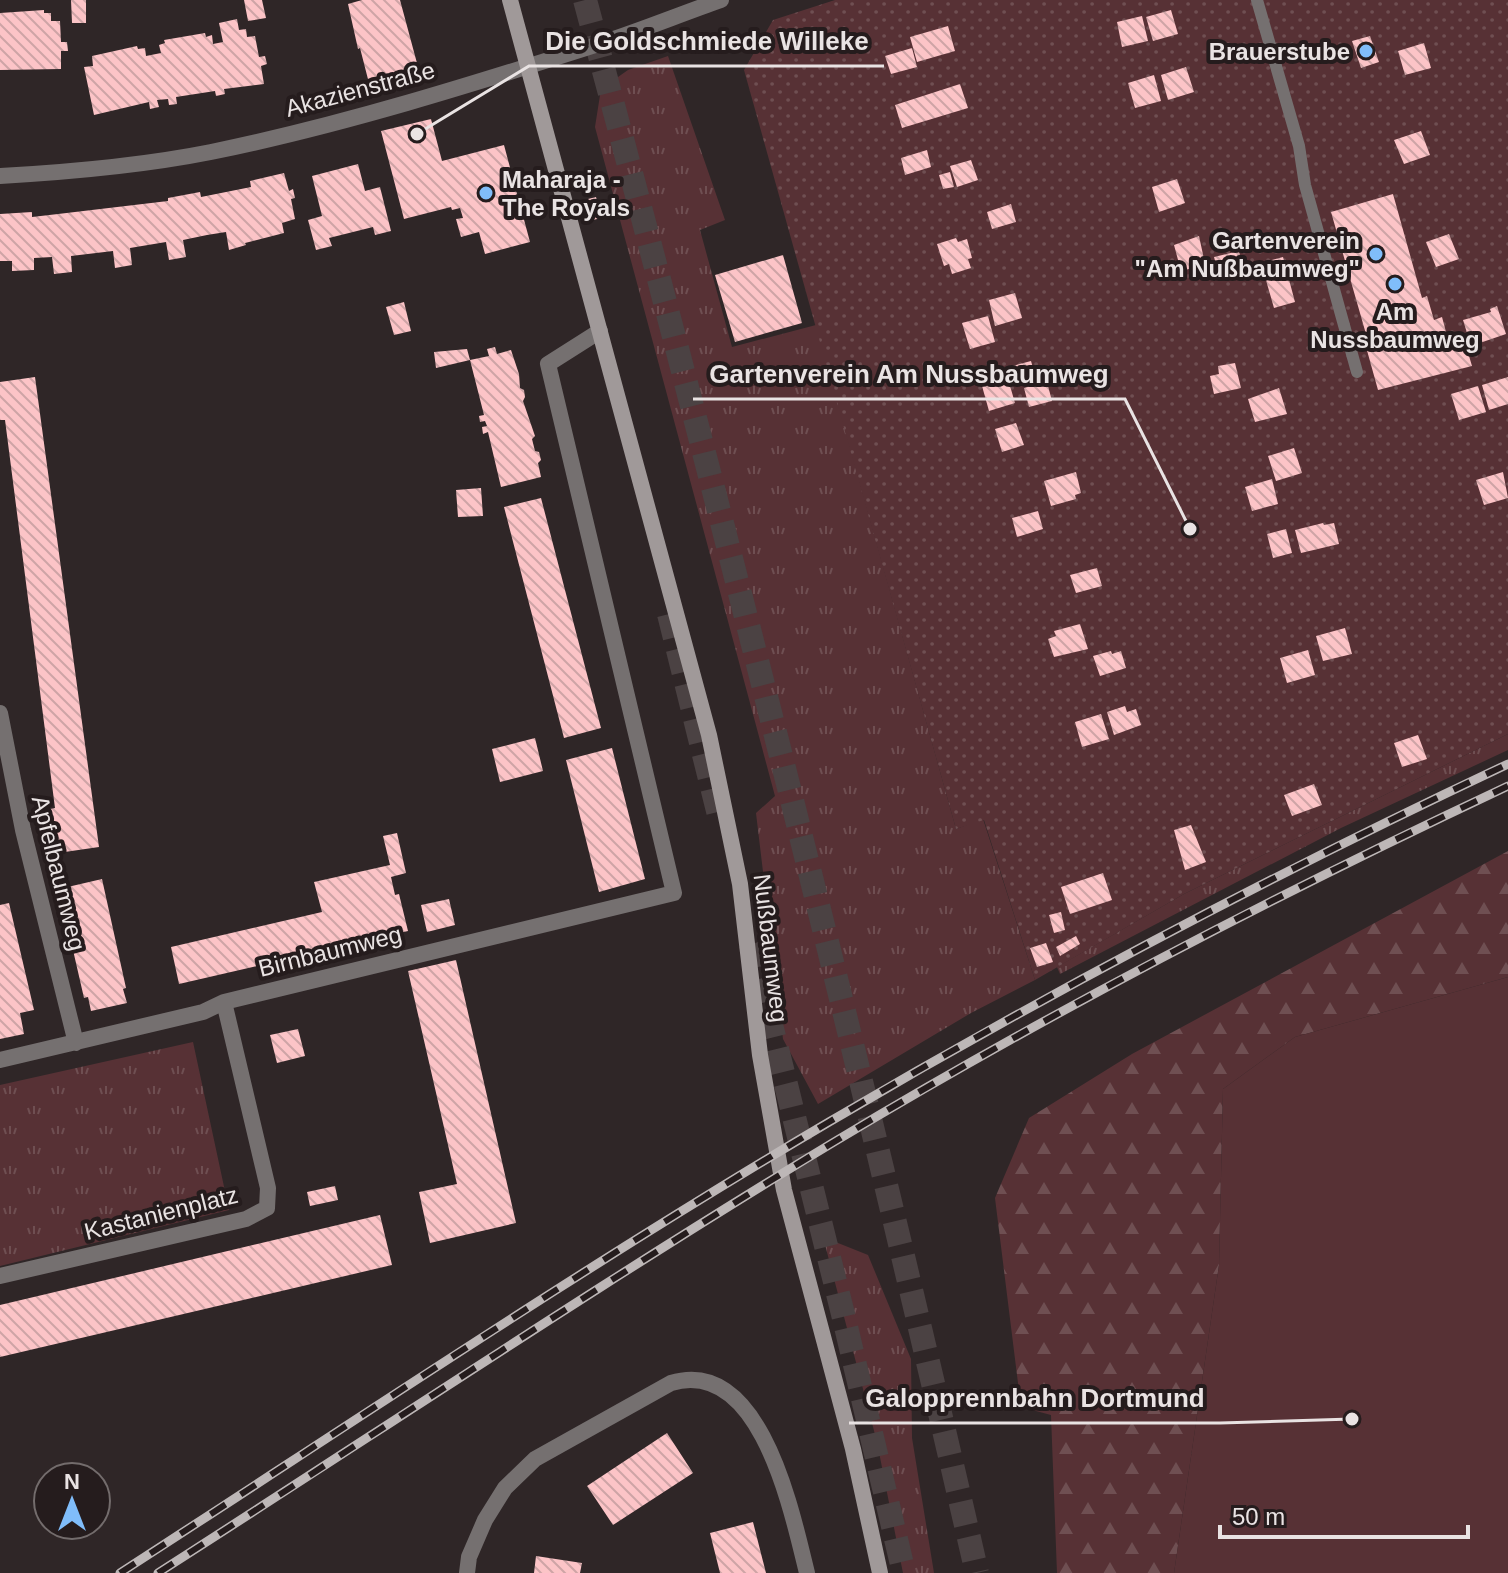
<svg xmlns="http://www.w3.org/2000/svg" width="1508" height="1573" viewBox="0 0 1508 1573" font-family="Arial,sans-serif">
	<defs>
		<pattern id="grass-tufts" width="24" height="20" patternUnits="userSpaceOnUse" patternTransform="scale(2)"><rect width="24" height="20" fill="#573135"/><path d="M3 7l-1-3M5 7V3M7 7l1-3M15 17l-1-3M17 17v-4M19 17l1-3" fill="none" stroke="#6f4f52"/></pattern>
		<pattern id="forest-firs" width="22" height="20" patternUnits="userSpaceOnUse" patternTransform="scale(2)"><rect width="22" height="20" fill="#573135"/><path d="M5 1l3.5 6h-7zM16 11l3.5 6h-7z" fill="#6f4f52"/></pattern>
		<pattern id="garden-dots" width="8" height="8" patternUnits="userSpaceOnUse" patternTransform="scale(2)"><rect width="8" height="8" fill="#573135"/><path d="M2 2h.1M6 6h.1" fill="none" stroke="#6f4f52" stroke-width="1.8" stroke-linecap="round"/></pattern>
		<pattern id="building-back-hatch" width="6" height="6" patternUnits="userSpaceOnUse" patternTransform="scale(2)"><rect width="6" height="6" fill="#fcc4c7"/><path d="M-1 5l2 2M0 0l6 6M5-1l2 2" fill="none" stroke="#cea4a6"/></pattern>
	</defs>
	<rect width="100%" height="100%" fill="#2f2627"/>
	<path fill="url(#grass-tufts)" d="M668 56 725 220 700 230 732 347 816 325 956 829 983 819 1035 980 971 1013 818 1104 783 1039 756 813 775 796 595 127 601 89 628 70Z
		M1508 734V750L1341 828 1060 974 1057 967 1184 894Z
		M193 1042 229 1210 0 1266V1085Z
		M823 1237 868 1255 911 1359 912 1438 934 1573H903L877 1442Z"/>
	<path fill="url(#forest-firs)" d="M1508 851V977L1295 1037 1223 1089 1219 1265 1174 1573H1057L1051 1415 1021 1407 995 1198 1029 1118 1132 1054Z"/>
	<path fill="url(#garden-dots)" d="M835 0H1508V734L1184 894 1035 980 984 820 956 829 744 70 773 20Z"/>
	<path fill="#573135" d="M1508 977V1573H1174L1219 1265 1223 1089 1295 1037Z"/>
	<path fill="url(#building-back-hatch)" d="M71 0H86V23H72Z
		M244 0H262L266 18 248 21Z
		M362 0H400L421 78 371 91 360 48 358 49 348 4Z
		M44 10V13H51V21H60L61 42H67L68 51H61V69L0 70V13Z
		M1171 10 1178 34 1153 41 1146 17Z
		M1142 16 1148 41 1122 47 1117 22Z
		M237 19 239 30 246 29 247 37 255 36 259 57 265 56 267 64 261 66 264 84 224 89 225 94 216 96 215 91 176 97 177 104 169 105 168 99 157 100 159 107 150 109 149 102 94 115 84 67 93 66 92 56 137 46 138 49 145 48 146 56 161 53 159 45 165 43 164 40 205 33 206 37 212 35 213 44 223 42 219 23Z
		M948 26 955 51 917 62 910 37Z
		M1370 36 1379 62 1361 68 1352 41Z
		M1424 43 1431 68 1405 75 1398 51Z
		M912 48 917 67 891 74 885 56Z
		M1186 67 1194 92 1168 100 1161 75Z
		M1154 75 1161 101 1135 108 1128 83Z
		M960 84 968 108 902 128 895 105Z
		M431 119 442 161 504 145 530 242 485 254 479 232 461 237 456 219 463 218 460 208 452 210 451 207 404 219 381 131Z
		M1421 131 1430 155 1404 164 1394 140Z
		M927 150 931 167 905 175 901 158Z
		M971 160 978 180 957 187 950 166Z
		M358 164 365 191 380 187 391 231 375 235 373 227 329 238 332 246 316 250 308 220 322 216 312 176Z
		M950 172 954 187 943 189 939 175Z
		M284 173 289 191 293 189 295 198 291 199 295 219 282 223 284 233 245 243 246 245 229 250 226 232 207 235 183 240 186 257 169 260 166 242 130 248 132 265 115 268 113 251 71 256 72 272 54 274 52 257 34 258V270L12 271V261H0V214L32 212V217L58 214 168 201V198L200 192 201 197 251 187 250 181Z
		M1177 179 1185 203 1159 212 1152 187Z
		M1393 194 1422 298 1427 296 1434 320 1442 317 1449 343 1464 339 1472 366 1378 390 1363 336 1366 334 1331 212Z
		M596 197 601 218 593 220 588 199Z
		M1011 204 1016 222 992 229 987 212Z
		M1449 234 1459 259 1436 267 1426 242Z
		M1199 236 1207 273 1191 277 1189 269 1181 271 1174 245Z
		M956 238 958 242 967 239 972 258 968 259 971 268 952 274 949 264 944 266 937 244Z
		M1239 251 1244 273 1220 279 1214 257Z
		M783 255 802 323 735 342 715 275Z
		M1283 257 1295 302 1274 308 1261 263Z
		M1015 293 1022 318 995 326 989 300Z
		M404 302 411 331 394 335 386 307Z
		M1497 306 1506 334 1471 346 1463 320 1491 312 1490 309Z
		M988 316 995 342 970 349 962 323Z
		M495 347 497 354 511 350 519 374 520 388 524 390 525 397 523 401 535 436 532 439 535 451 539 452 541 460 538 463 541 477 501 487 488 432 483 434 482 427 487 426 485 421 480 422 479 416 484 415 470 360 489 356 487 349Z
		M467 349 470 360 436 368 434 352Z
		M1031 361 1035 375 1013 381 1009 367Z
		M1235 363 1241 388 1214 394 1210 376 1219 374 1218 366Z
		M35 377 99 847 51 854 45 810 55 808 5 420H0V382Z
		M1508 377V404L1489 410 1482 385Z
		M1008 379 1015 403 989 411 982 386Z
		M1047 382 1052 401 1029 407 1024 388Z
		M1478 386 1486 412 1459 420 1451 394Z
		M1279 388 1287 414 1255 422 1248 399Z
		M1016 423 1024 445 1002 452 995 429Z
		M1294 448 1302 473 1276 481 1268 456Z
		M1076 472 1081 493 1075 495 1076 499 1051 506 1044 481Z
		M1503 472 1508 498 1484 505 1476 480Z
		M1272 479 1278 504 1252 511 1245 487Z
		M481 488 483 516 458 517 456 490Z
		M541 498 601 728 564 738 504 507Z
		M1038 511 1043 529 1017 537 1012 518Z
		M1323 523 1324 525 1334 523 1339 544 1301 553 1295 530Z
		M1286 529 1292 553 1273 558 1267 534Z
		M1097 568 1102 586 1076 593 1070 575Z
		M1080 624 1088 649 1054 657 1048 639 1056 636 1054 631Z
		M1345 628 1352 654 1323 661 1316 636Z
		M1308 650 1315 675 1287 683 1280 658Z
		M1111 651 1112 654 1121 651 1126 668 1100 676 1093 656Z
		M1125 706 1127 712 1136 709 1141 725 1114 735 1107 712Z
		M1101 714 1109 739 1082 747 1075 722Z
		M1418 735 1427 759 1402 767 1394 743Z
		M535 738 543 771 500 782 492 749Z
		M612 748 645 879 599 892 566 760Z
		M1314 784 1322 805 1292 816 1284 795Z
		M1191 825 1206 862 1185 870 1174 830Z
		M397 833 406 873 391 877 395 895 399 894 408 931 179 984 171 947 322 912 314 882 390 865 383 836Z
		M1103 873 1112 900 1070 914 1061 887Z
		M102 879 126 988 123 989 127 1003 91 1011 88 997 84 998 59 889Z
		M449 899 455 925 427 932 421 905Z
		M9 903 34 1010 20 1013 24 1034 0 1039V905Z
		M1061 912 1065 930 1054 933 1049 915Z
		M1076 936 1080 944 1060 956 1056 947Z
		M1046 943 1053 962 1037 967 1030 948Z
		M456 960 516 1223 430 1243 419 1192 457 1184 408 971Z
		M298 1029 305 1056 277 1063 270 1035Z
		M335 1186 338 1200 310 1206 307 1192Z
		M380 1215 392 1265 0 1357V1305Z
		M667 1433 693 1473 613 1525 587 1486Z
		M753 1522 766 1573H720L710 1533Z
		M536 1556 582 1563 580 1573H534Z"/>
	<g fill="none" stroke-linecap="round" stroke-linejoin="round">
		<path stroke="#4b4243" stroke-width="24" stroke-dasharray="24 12" stroke-linecap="butt" d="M585 0C725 522 856 1046 977 1573
			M669 614 719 815
			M751 944 843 1314 904 1573"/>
		<path stroke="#757070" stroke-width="12" d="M1257 0 1299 146 1305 185 1357 372"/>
		<path stroke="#757070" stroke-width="16" d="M0 176C71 172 141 166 211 152 343 125 473 84 602 43 642 30 681 14 721 0
			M0 713 23 830 76 1043
			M0 1060 203 1012 224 1002 674 893 548 364 600 331
			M0 1276 246 1219 267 1208 268 1188 224 1002
			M467 1573 469 1557 485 1520 505 1488 535 1459 671 1383C761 1356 792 1513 807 1573"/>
		<path stroke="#a09999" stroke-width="16" d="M510 0 709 735 740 884 760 1055 784 1190 853 1449 880 1573"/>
		<defs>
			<path id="rail" d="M120 1573C355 1421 588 1264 829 1122 1050 992 1276 873 1508 764
				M158 1573C383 1429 605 1280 834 1142 1052 1011 1278 894 1508 786"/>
		</defs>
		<use href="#rail" stroke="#bdb7b7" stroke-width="9"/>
		<use href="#rail" stroke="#251c1d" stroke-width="6" stroke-dasharray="18" stroke-linecap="butt"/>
	</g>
	<g fill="#80bdfa" stroke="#251c1d" stroke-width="3">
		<circle cx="1366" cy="51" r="8"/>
		<circle cx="486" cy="193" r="8"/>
		<circle cx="1376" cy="254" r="8"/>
		<circle cx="1395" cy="284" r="8"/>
	</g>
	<g text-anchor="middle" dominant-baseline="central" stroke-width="8" stroke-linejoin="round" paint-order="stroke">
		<g font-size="24" font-weight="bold" fill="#e9e3e3" stroke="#251c1d" text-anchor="end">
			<text x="1350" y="51">Brauerstube</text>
			<text x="502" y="179" text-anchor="start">Maharaja -<tspan x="502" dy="28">The Royals</tspan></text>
			<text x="1360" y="240">Gartenverein<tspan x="1360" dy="28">"Am Nußbaumweg"</tspan></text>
			<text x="1395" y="311" text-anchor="middle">Am<tspan x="1395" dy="28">Nussbaumweg</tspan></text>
		</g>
		<g font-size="24" fill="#e9e3e3" stroke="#251c1d">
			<text transform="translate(360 89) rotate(-15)">Akazienstraße</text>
			<text transform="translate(59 873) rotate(76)">Apfelbaumweg</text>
			<text transform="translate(771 948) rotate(83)">Nußbaumweg</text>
			<text transform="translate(330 951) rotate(-14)">Birnbaumweg</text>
			<text transform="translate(161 1213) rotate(-14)">Kastanienplatz</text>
		</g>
	</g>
	<path fill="none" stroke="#e9e3e3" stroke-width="3" d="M417 134L529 66H884M1190 529L1125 399H693M1352 1419L1220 1423H849"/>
	<g fill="#e9e3e3" stroke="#251c1d" stroke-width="3">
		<circle cx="417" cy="134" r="8"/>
		<circle cx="1190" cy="529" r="8"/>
		<circle cx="1352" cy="1419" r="8"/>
	</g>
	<g font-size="26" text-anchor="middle" font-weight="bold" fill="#e9e3e3" stroke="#251c1d" stroke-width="8" stroke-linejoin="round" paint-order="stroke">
		<text x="707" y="50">Die Goldschmiede Willeke</text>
		<text x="909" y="383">Gartenverein Am Nussbaumweg</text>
		<text x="1035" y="1407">Galopprennbahn Dortmund</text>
	</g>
	<g transform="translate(72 1501)"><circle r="38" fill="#251c1d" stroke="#736c6c" stroke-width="2"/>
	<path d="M0-6L14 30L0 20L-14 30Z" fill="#80bdfa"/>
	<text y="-12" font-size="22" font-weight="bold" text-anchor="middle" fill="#e9e3e3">N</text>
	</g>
	<path d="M1220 1525v12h248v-12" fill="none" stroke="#e9e3e3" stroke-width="4"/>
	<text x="1232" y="1525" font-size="24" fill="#e9e3e3" stroke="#251c1d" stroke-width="6" paint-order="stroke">50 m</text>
</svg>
